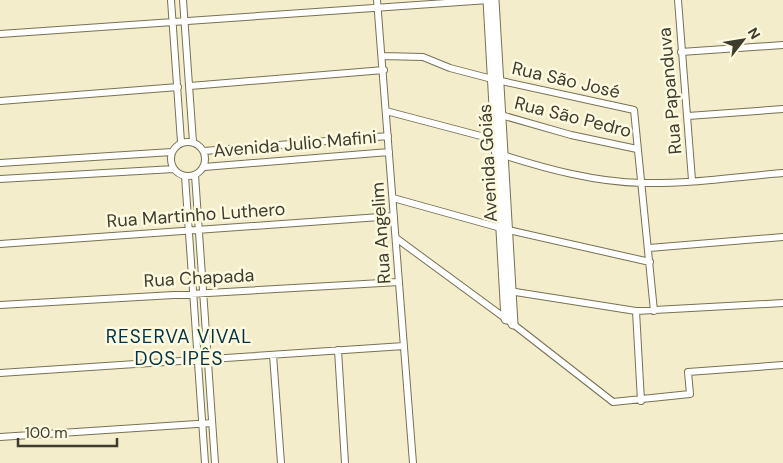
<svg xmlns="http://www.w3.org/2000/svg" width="783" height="463" viewBox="0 0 783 463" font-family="'DM Sans',sans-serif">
	<rect width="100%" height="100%" fill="#f3edcb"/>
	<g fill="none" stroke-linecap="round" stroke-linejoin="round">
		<defs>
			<path id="street" d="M171 0 181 142
				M183 0 193 142
				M377 0 413 463
				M678 0 692 180
				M0 34 489 0
				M681 52 783 45
				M382 56 423 57 450 68 492 79 634 110 654 311
				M190 86 384 70
				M0 101 178 87
				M386 111 496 140
				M501 115 571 135 637 149
				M688 116 783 109
				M171 159a17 17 0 1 1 34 0a17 17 0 1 1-34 0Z
				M204 151 388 136
				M503 155C547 169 595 182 642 183 689 184 736 177 783 173
				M0 163 172 152
				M204 167 389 152
				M195 175 215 463
				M185 176 205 463
				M0 179 174 169
				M393 198 508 230 650 262
				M396 238 513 324 613 402 690 394 688 372 783 365
				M0 244 394 216
				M649 248 783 237
				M509 291 636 311 783 303
				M0 305 399 282
				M636 311 641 401
				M338 350 345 463
				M273 355 281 463
				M0 373 404 346
				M0 437 212 423"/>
			<path id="secondary" d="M488 0 506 319
				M494 0 513 324"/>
		</defs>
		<use href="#street" stroke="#777253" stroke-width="8"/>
		<use href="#secondary" stroke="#777253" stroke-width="11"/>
		<use href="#street" stroke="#fff" stroke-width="6"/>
		<use href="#secondary" stroke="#fff" stroke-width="9"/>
	</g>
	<g text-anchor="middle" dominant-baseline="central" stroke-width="5" stroke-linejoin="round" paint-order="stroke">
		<g font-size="18" fill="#3e3c2f" stroke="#fffadf">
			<text transform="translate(566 80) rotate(13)">Rua São José</text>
			<text transform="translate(670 91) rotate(-95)">Rua Papanduva</text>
			<text transform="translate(573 117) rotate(14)">Rua São Pedro</text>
			<text transform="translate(295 144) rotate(-5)">Avenida Julio Mafini</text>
			<text transform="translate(488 163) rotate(-93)">Avenida Goiás</text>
			<text transform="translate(196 215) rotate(-4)">Rua Martinho Luthero</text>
			<text transform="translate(381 233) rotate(-94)">Rua Angelim</text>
			<text transform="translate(199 278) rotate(-3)">Rua Chapada</text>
		</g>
		<g font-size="19" letter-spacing="1" fill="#003446" stroke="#fffadf">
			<text x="179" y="336">RESERVA VIVAL<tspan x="179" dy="22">DOS IPÊS</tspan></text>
		</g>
	</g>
	<g transform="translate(743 40) rotate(59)" stroke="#fffadf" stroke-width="4" paint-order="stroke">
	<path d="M0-4L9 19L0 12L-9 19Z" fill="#3e3c2f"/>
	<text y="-8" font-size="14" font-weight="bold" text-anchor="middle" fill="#3e3c2f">N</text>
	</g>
	<path d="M18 438v8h99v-8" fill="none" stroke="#3e3c2f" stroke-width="2.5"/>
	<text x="25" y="438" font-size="15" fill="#3e3c2f" stroke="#fffadf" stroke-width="4" paint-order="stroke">100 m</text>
</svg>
